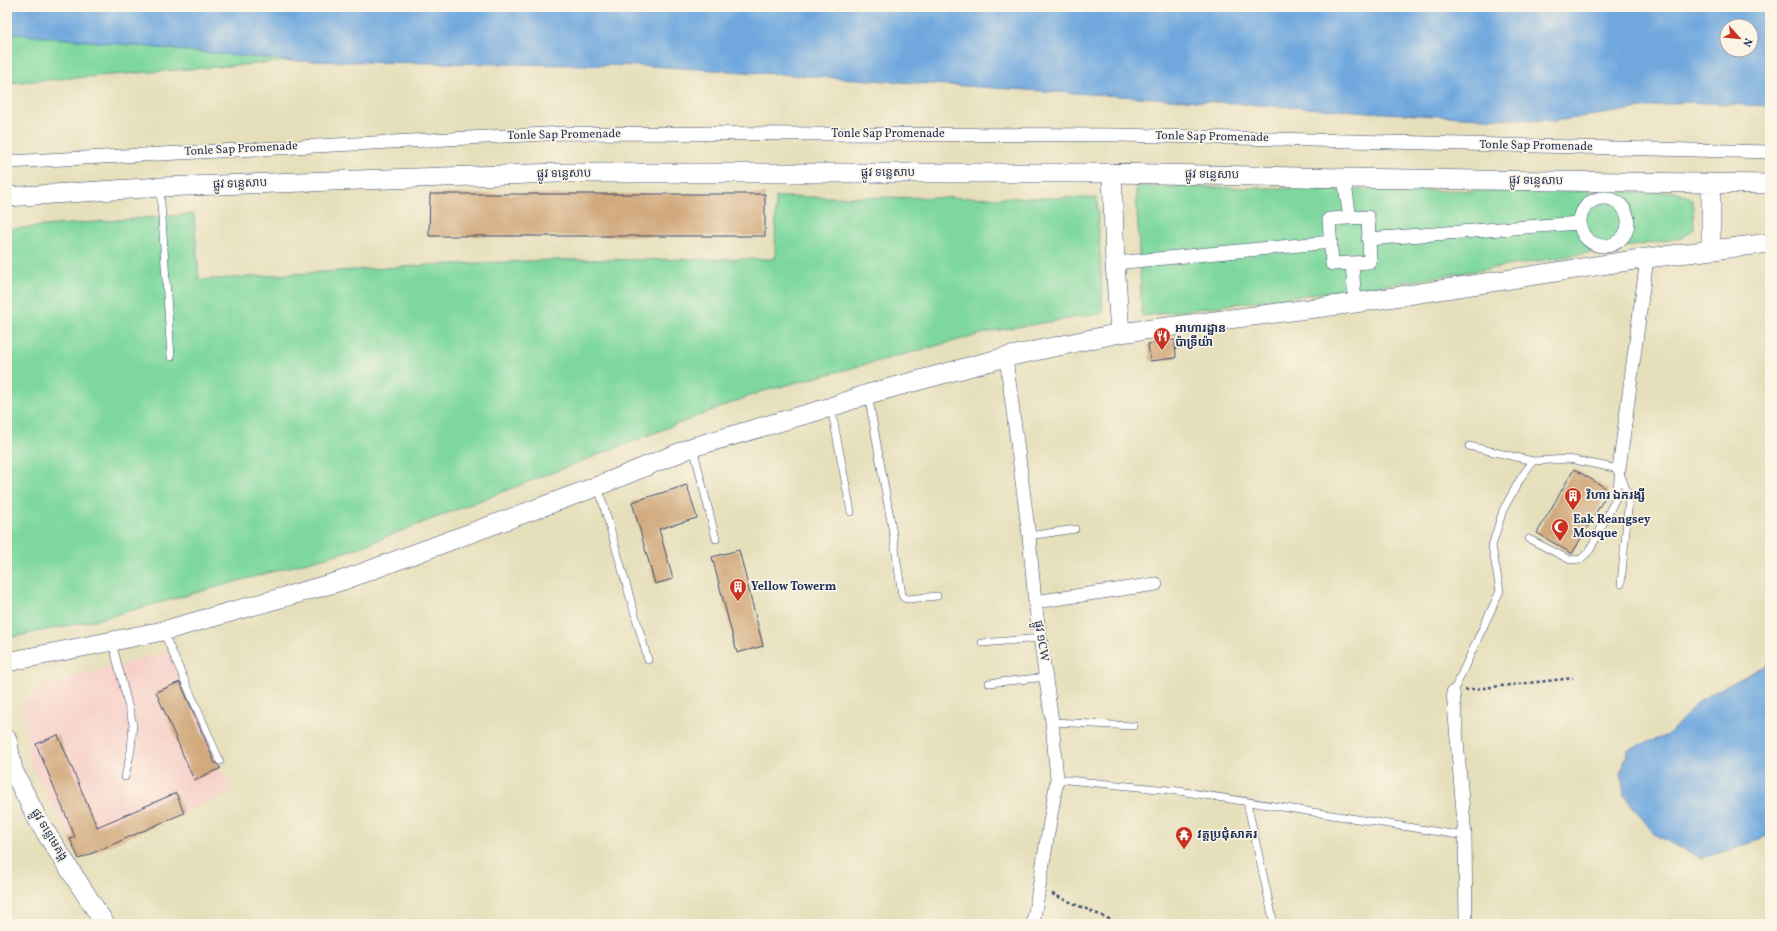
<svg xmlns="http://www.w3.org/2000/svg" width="1777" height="931" viewBox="0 0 1777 931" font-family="Vollkorn,'Noto Sans Khmer',serif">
	<rect width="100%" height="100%" fill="#fcf5e5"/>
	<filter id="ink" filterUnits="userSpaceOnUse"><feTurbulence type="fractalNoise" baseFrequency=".025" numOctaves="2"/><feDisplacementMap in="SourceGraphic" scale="8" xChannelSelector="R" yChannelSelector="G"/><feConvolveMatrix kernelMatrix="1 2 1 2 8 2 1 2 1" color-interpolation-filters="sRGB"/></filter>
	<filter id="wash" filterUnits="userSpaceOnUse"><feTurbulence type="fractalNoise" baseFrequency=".012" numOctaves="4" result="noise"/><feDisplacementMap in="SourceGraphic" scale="16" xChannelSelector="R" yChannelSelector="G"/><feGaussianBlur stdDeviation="0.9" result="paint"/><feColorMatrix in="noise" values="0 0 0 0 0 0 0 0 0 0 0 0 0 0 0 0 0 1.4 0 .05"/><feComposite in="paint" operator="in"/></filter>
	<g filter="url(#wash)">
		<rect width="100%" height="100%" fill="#e6dfbb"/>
		<path fill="#f7d0c9" d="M171 651 232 792 79 859 30 761 23 703 44 685Z"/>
		<path fill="#7ed89e" stroke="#4c847e" d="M7 33 293 61 7 83Z
			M1136 186 1383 190 1677 192 1693 199 1694 229 1682 238 1399 283 1142 316Z
			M776 197 1097 198 1103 313 993 331 760 392 355 549 100 619 7 638V229L194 214 199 280 431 265 556 260 775 259Z"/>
		<path fill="#6fa8de" stroke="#456c9e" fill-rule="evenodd" d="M7 7H1770V106L1683 102 1555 121 1417 115 651 66 293 61 7 33ZM1727 26H1751V50H1727Z
			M1770 663V835L1736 848 1701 858 1655 835 1624 795 1621 775 1628 749 1668 735 1700 700Z"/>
		<g id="blocks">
			<path fill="#d1a97d" d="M430 194H765V236H429Z
				M1175 340 1176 358 1150 361 1148 344Z
				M1574 469 1609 490 1572 554 1537 533Z
				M687 485 697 518 659 529 673 579 655 584 632 502Z
				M739 550 763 646 737 653 712 557Z
				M180 682 215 763 221 768 194 780 156 692Z
				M58 735 97 827 176 793 184 813 79 859 70 839 75 837 36 744Z"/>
		</g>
	</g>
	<g filter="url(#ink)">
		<use href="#blocks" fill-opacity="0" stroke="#39496c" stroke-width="1"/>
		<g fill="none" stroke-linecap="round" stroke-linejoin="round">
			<defs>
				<path id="lane" d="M160 187 171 357
					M868 394 892 528 902 595 904 598 909 599 937 596
					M831 407 851 512
					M1469 446 1533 461
					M693 447 716 539
					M1620 473 1629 497 1621 584
					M598 486 648 660
					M1029 536 1075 529
					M1529 539 1570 560 1581 559 1590 550 1616 498 1619 469
					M163 631 220 761
					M112 642 133 724 131 750 125 777
					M982 643 1040 638
					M989 683 1047 677
					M1453 692 1500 591 1492 546 1503 510 1522 476 1533 461 1569 459 1619 469
					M1052 722 1134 726
					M1057 779 1179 791 1465 836
					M1247 802 1274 924"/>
				<path id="street" d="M7 162 565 133 1120 135 1770 152
					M1344 178 1350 218
					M1580 222a24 24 0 1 1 48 0a24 24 0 1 1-48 0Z
					M1368 217 1370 262 1332 264 1329 219Z
					M1368 239 1579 223
					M1115 263 1331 242
					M1352 263 1355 303
					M1006 357 1029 536 1035 602 1052 722 1057 779 1033 924
					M1619 469 1647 258
					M1035 602 1156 584
					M1453 692 1465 836 1466 924"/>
				<path id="secondary" d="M1112 173 1115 263 1120 333
					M7 197 160 187 558 173H1112L1344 178 1770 184
					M1711 250V183
					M7 662 163 631 341 581 598 486 693 447 831 407 868 394 1006 357 1120 333 1355 303 1647 258 1770 243
					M7 739 13 770 39 822 105 924"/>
			</defs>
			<use href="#lane" stroke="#39496c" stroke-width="8"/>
			<use href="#street" stroke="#39496c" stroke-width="14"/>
			<use href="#secondary" stroke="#39496c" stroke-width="20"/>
			<path stroke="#39496c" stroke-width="2.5" stroke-dasharray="3 3" stroke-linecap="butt" d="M1465 690 1573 678
				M1052 894 1109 919 1114 924"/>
			<use href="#lane" stroke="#fff" stroke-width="7"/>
			<use href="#street" stroke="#fff" stroke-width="13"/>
			<use href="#secondary" stroke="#fff" stroke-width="19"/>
		</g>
	</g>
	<defs>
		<symbol id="restaurant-pin" viewBox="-11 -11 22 30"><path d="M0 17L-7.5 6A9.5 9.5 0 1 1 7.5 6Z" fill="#c8321e" stroke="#fcf5e5"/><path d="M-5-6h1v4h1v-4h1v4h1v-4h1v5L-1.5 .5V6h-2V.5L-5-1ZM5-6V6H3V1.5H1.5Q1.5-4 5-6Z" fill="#fff"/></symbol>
		<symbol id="building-pin" viewBox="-11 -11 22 30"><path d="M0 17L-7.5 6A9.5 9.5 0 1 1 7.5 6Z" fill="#c8321e" stroke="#fcf5e5"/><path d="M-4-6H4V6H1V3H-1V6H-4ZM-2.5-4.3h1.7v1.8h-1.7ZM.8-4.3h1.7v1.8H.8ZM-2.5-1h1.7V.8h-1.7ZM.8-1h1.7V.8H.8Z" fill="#fff"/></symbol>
		<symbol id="mosque-pin" viewBox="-11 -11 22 30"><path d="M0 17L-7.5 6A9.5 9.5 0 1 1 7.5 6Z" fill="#c8321e" stroke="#fcf5e5"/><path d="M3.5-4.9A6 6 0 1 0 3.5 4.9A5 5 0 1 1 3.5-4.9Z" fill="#fff"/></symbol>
		<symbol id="temple-pin" viewBox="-11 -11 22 30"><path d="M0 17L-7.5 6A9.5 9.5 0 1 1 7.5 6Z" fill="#c8321e" stroke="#fcf5e5"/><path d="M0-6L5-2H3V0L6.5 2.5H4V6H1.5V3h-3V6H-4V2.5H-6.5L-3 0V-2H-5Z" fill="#fff"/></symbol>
	</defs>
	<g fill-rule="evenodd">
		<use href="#restaurant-pin" x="1152" y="326" width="20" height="27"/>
		<use href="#building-pin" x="1563" y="486" width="20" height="27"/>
		<use href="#mosque-pin" x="1550" y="517" width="20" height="27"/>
		<use href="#building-pin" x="728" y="577" width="20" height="27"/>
		<use href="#temple-pin" x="1174" y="825" width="20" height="27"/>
	</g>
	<g text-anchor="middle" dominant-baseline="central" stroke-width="3.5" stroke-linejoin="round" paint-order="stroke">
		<g font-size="12" fill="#1b2f5e" stroke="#fcf5e5">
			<text x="888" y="134">Tonle Sap Promenade</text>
			<text transform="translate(564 135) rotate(-1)">Tonle Sap Promenade</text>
			<text transform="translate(1212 137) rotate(1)">Tonle Sap Promenade</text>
			<text transform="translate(1536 146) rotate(1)">Tonle Sap Promenade</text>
			<text transform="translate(241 149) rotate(-3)">Tonle Sap Promenade</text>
			<text x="888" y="173">ផ្លូវ ទន្លេសាប</text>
			<text transform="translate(564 174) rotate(-1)">ផ្លូវ ទន្លេសាប</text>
			<text transform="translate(1212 175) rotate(1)">ផ្លូវ ទន្លេសាប</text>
			<text transform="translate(1536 181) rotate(1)">ផ្លូវ ទន្លេសាប</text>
			<text transform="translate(240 184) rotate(-2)">ផ្លូវ ទន្លេសាប</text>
			<text transform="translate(1041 641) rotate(81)">ផ្លូវ ១CW</text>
			<text transform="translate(49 835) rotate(59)">ផ្លូវ ទន្លេមេគង្គ</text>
		</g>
		<g font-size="12" font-weight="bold" fill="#1b2f5e" stroke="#fcf5e5" text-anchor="start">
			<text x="1175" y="329">អាហារដ្ឋាន<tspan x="1175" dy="14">ប៉ាទ្រីយ៉ា</tspan></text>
			<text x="1586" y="496">វិហារ ឯករង្សី</text>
			<text x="1573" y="520">Eak Reangsey<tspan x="1573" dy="14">Mosque</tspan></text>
			<text x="751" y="587">Yellow Towerm</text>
			<text x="1197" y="835">វត្តប្រជុំសាគរ</text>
		</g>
	</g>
	<rect width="1777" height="931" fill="none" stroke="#fcf5e5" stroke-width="24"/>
	<g transform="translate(1739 38) rotate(117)"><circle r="19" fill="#fcf5e5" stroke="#a2a6af"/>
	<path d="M0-3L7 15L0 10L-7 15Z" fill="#c8321e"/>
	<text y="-6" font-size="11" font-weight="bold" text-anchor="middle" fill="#1b2f5e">N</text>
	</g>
</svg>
